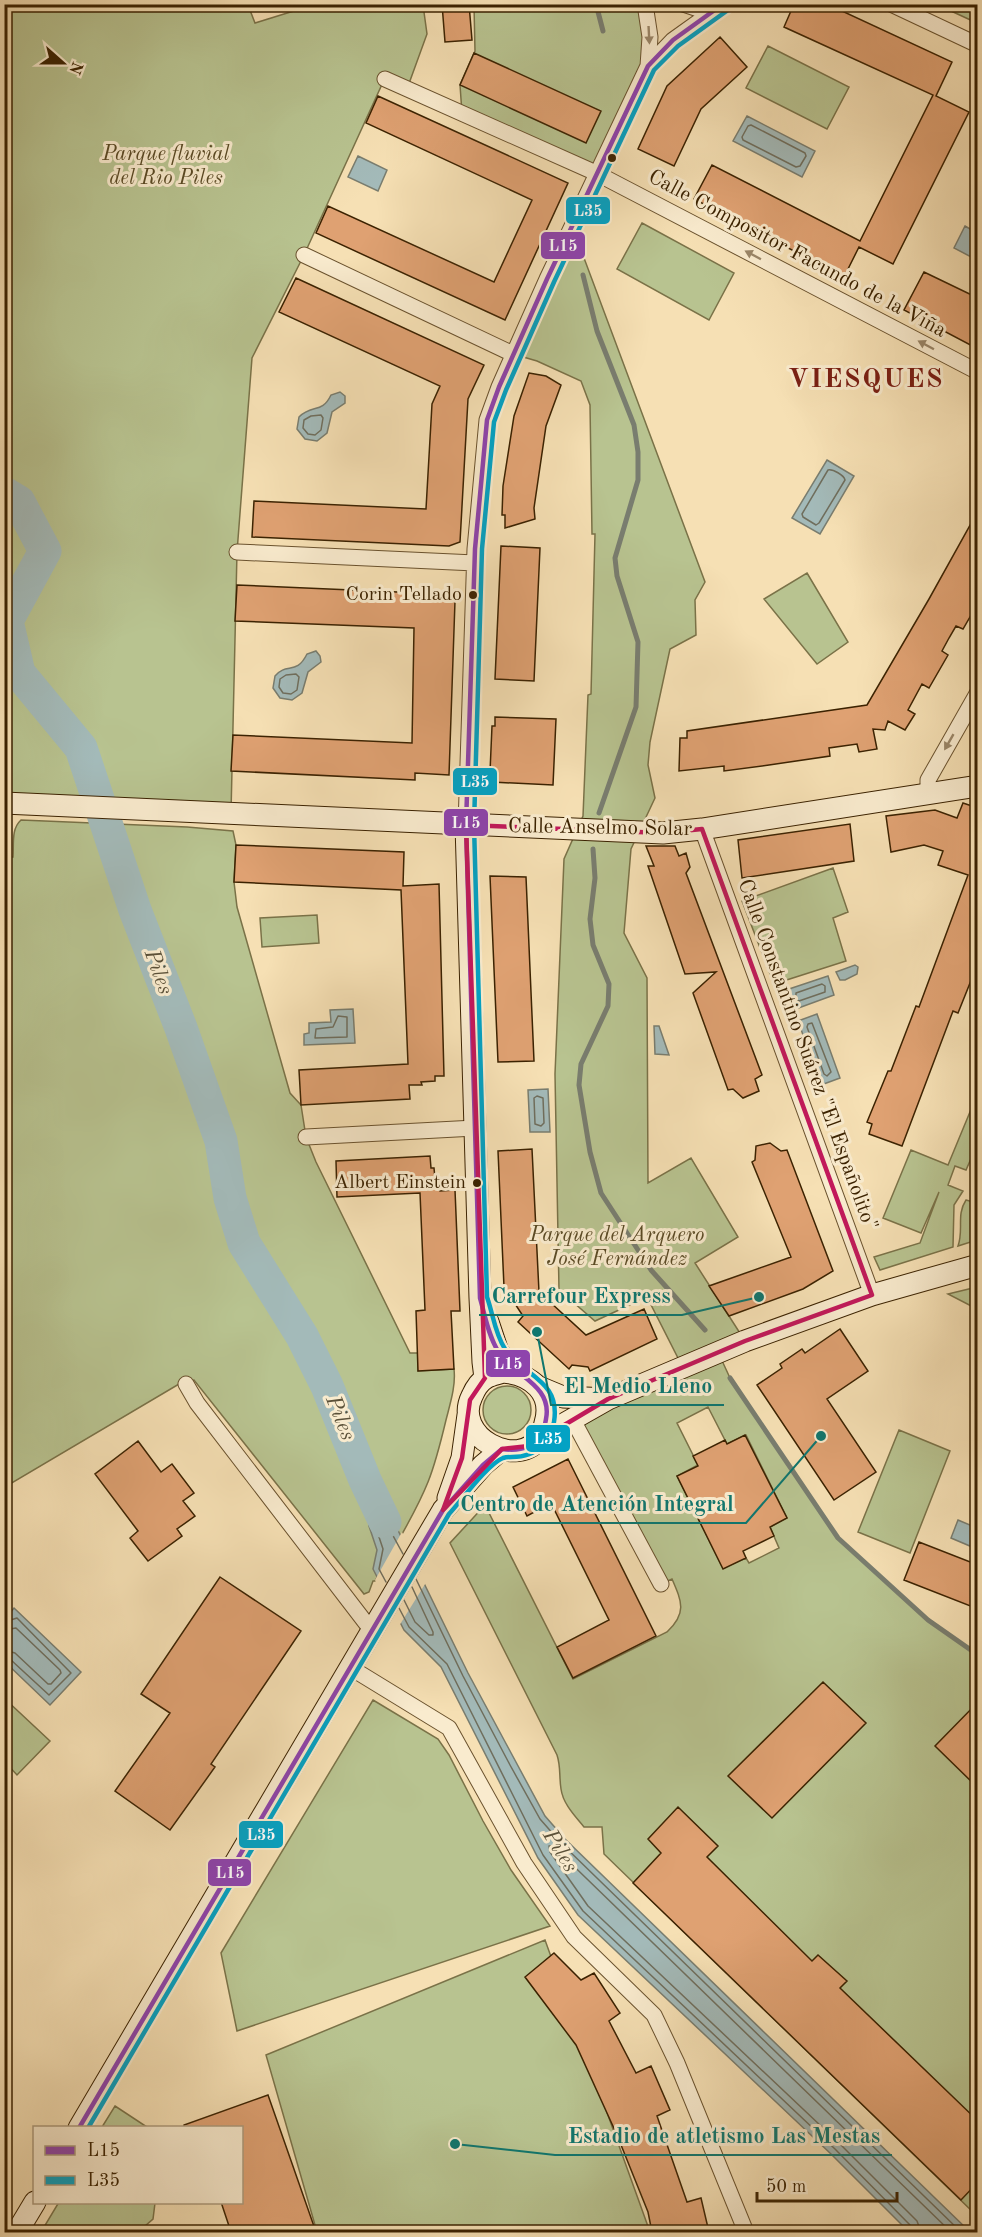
<svg xmlns="http://www.w3.org/2000/svg" width="982" height="2237" viewBox="0 0 982 2237" font-family="'Old Standard TT',serif">
	<rect width="100%" height="100%" fill="#f6e0b4"/>
	<filter id="stains"><feTurbulence type="fractalNoise" baseFrequency=".00333" numOctaves="4"/><feColorMatrix values="0 0 0 0 .2 0 0 0 0 .09 0 0 0 0 .02 0 0 0 .5 -.17"/></filter>
	<radialGradient id="worn" r=".72"><stop offset=".6" stop-color="#630" stop-opacity="0"/><stop offset="1" stop-color="#630" stop-opacity=".3"/></radialGradient>
	<path fill="#b8c390" stroke="#7a7248" stroke-width="1.5" fill-rule="evenodd" d="M5 5H248L255 23 313 5H423L427 34 407 89 384 80 304 255 252 358 237 552 231 813 5 803Z
		M474 5H645L648 66 596 173 462 113 460 85 475 51Z
		M938 5H977V23Z
		M768 46 849 87 827 129 746 88Z
		M642 223 734 273 709 320 617 269Z
		M563 247 584 258 705 582 695 600 696 635 670 649 650 742 648 765 655 798 631 849 624 933 647 978 648 1183 691 1158 738 1237 695 1263 745 1341 718 1352 730 1378 838 1538 928 1620 977 1655V2216L604 1854 602 1827H584C575 1816 563 1804 561 1789 559 1777 561 1767 557 1755L450 1543 485 1505 573 1679 667 1632C687 1613 682 1602 672 1579L661 1584 573 1420 683 1368 647 1297 595 1321 559 1290 555 1074 564 859 583 816 588 695 591 694 595 534H592L590 405 581 381 537 361 513 354ZM708 1407 727 1444 746 1435 787 1518 770 1527 779 1548 749 1563 746 1558 723 1568 677 1476 698 1465 677 1423Z
		M807 573 848 642 817 664 764 599Z
		M21 820 187 827 233 831 236 845 234 882 237 907 290 1093 301 1105 306 1137 316 1162 410 1353H418V1371L454 1369C456 1386 450 1404 446 1420 441 1441 436 1462 428 1482 414 1517 393 1549 375 1581H373L369 1592 364 1594 194 1380 179 1384 5 1487V857H13C14 844 11 829 21 820Z
		M833 868 848 912 833 918 846 961 774 984 742 901Z
		M317 915 319 943 262 947 260 918Z
		M977 1095V1145L966 1170 955 1166 948 1185 963 1191 954 1205 953 1247 880 1270 874 1257 920 1243 939 1192 921 1233 883 1218 911 1150 948 1165Z
		M966 1200 977 1203V1240L958 1246C964 1230 956 1215 966 1200Z
		M977 1287V1309L948 1294Z
		M483 1410a24 24 0 1 1 48 0a24 24 0 1 1-48 0Z
		M899 1430 950 1451 910 1553 858 1532Z
		M4 1698 50 1741 17 1775 5 1762Z
		M373 1700 438 1739 449 1755 483 1821 511 1870 550 1926 237 2031 221 1953Z
		M545 1940 650 2232H317L266 2055Z
		M115 2106 147 2127H102Z
		M59 2202H155V2203L153 2219 138 2232H41Z"/>
	<path fill="#a3bab9" stroke="#797d6f" stroke-width="1.5" d="M747 116 815 151 802 177 733 141Z
		M358 156 387 170 378 191 348 177Z
		M965 226 977 233V260L954 248Z
		M340 392 345 396V403L332 412 327 433 317 441 305 439 297 429 299 417C312 404 322 414 331 395Z
		M827 460 854 476 820 534 792 518Z
		M316 651 320 656 321 662 308 672 302 693 292 700 280 698 273 688 275 676C287 662 296 676 307 654Z
		M855 965 858 967 857 974 845 980H840L836 972Z
		M828 976 834 995 793 1010 786 990Z
		M353 1009 355 1043 304 1045V1034L309 1033V1023L331 1022 330 1010Z
		M817 1014 840 1078 821 1085 798 1021Z
		M654 1026H659L669 1055 655 1054Z
		M548 1089 550 1132H530L528 1090Z
		M365 1480 390 1514 468 1673 545 1816 566 1840 970 2232H909L831 2154 578 1915 538 1858 441 1667 404 1630 373 1569 377 1550 369 1526Z
		M958 1520 977 1528V1549L951 1538Z
		M14 1608 81 1672 50 1705 5 1662V1619Z"/>
	<path fill="#f6e0b4" d="M402 1532 427 1581 399 1626 375 1580Z"/>
	<g fill="none" stroke-linecap="round" stroke-linejoin="round">
		<path stroke="#6f6e5d" stroke-width="1.5" d="M751 125 805 153 806 156 800 166 796 167 743 140 742 137 748 126Z
			M321 415 323 418 321 430 315 435 308 434 303 428 304 420 311 416Z
			M828 470C833 469 844 475 845 480L819 523 816 525 803 517 802 514Z
			M296 674 299 677 297 690 291 694 283 693 279 687 280 679 286 675Z
			M822 984 825 986V992L799 1001 796 1000V993Z
			M338 1016 347 1017V1037L315 1038 316 1029 333 1027Z
			M812 1023 831 1072 827 1076 824 1074 807 1027 808 1024Z
			M537 1096 543 1098 544 1123 541 1126 535 1124 534 1098Z
			M416 1579 463 1676 510 1765 540 1819 562 1844 961 2232
			M386 1582 379 1569 383 1549 375 1525V1509L379 1510 403 1554
			M404 1600 415 1622 429 1635H433V1632L412 1587
			M399 1608 409 1627 447 1664 543 1855 583 1911 835 2149 911 2226 913 2232
			M4 1622 17 1618 71 1673 49 1695 11 1660 4 1658
			M4 1630 16 1628 60 1670 61 1673 51 1684H48L15 1653 4 1650
			M921 2232 917 2221 840 2144 588 1906 550 1852 549 1846H553L951 2232"/>
		<path stroke="#797d6f" stroke-width="5" d="M596 4 603 31
			M583 275 597 331 634 425 638 452V480L615 558 617 576 638 642 636 707 599 813
			M593 849 595 878 590 919 593 945 609 984 608 1006 581 1064 579 1085 590 1152 601 1193 651 1270 705 1330
			M730 1378 838 1538 928 1620 978 1655"/>
		<path stroke="#a3bab9" stroke-width="33" d="M4 493 19 502 45 551 7 621 19 673 81 748 135 910 181 1028 221 1141 230 1198 244 1243 302 1336 327 1386 365 1480 385 1522"/>
	</g>
	<path fill="#dfa172" stroke="#3b2201" stroke-width="1.5" d="M442 4H469L472 40 445 42Z
		M794 4H827L952 62 936 96 969 112 893 264 859 247 844 277 694 199 712 165 860 241 933 95 784 27Z
		M720 37 747 67 701 109 674 166 638 149 667 86Z
		M474 53 601 111 586 143 460 85Z
		M378 96 568 183 505 320 316 233 328 206 494 282 532 200 366 123Z
		M924 272 978 298V349L904 310Z
		M296 278 484 365 468 399 460 542 449 546 252 537 254 501 426 509 432 404 440 386 279 312Z
		M529 373 546 376 561 385 546 426 534 508 535 519 505 528V515H502L503 486 514 416Z
		M978 511V603L963 629 956 626 949 638 942 651 948 655 929 688 922 684 908 710 915 714 905 730 888 721 885 730 873 729 877 749 859 752 857 744 829 748 830 756 769 765 724 771V766L679 771 680 738H687V731L867 705 929 599Z
		M501 546 540 548 534 681 495 679Z
		M237 585 420 593V600L455 601 449 775 415 773V780L231 771 233 735 412 743 414 628 235 621Z
		M495 717 556 719 553 785 492 782 493 772H490L492 726H495Z
		M963 803 978 808V963L958 1013 953 1011 902 1146 869 1134 872 1124 867 1122 888 1071H891L916 1006 919 1007 968 875 938 865 943 851 924 845 891 852 886 816 935 810 957 818Z
		M850 824 854 861 742 878 738 840Z
		M236 845 404 852 403 886 439 884 444 1076H435V1081L421 1082 422 1085H409L410 1099 301 1105 299 1070 408 1064 401 890 234 882Z
		M646 846H675L679 856 686 853 690 867 686 873 762 1075 755 1079 759 1091 743 1098 733 1089 728 1090 693 993 716 972 685 974 648 866H654Z
		M490 876 526 877 534 1061 498 1062Z
		M770 1143 781 1151 787 1150 833 1271 803 1289 729 1316 709 1286 791 1257 752 1162 755 1160 756 1146Z
		M532 1149 539 1292 586 1335 644 1309 657 1339 590 1371 588 1367 572 1365 569 1369 518 1322 523 1316 504 1287 498 1151Z
		M430 1156 431 1168H434L435 1179H439L440 1191 455 1190 460 1311H451L454 1369 418 1371 416 1311 425 1310 420 1193 337 1197 336 1161Z
		M840 1329 868 1371 827 1399 876 1472 834 1500 757 1385 782 1368 780 1364 802 1349 805 1353Z
		M745 1435 787 1518 770 1527 774 1536 743 1551 746 1558 723 1569 677 1476 698 1466 693 1456 725 1440 727 1444Z
		M138 1441 161 1472 172 1464 194 1493 183 1501 195 1516 177 1529 182 1536 148 1561 130 1538 138 1531 95 1474Z
		M568 1459 656 1636 573 1678 557 1647 609 1620 551 1503 527 1516 513 1487Z
		M919 1542 978 1565V1609L904 1580Z
		M220 1577 301 1631 211 1764 215 1767 170 1830 115 1791 170 1713 141 1694Z
		M823 1682 866 1723 772 1818 728 1776Z
		M978 1702V1788L935 1746Z
		M678 1807 718 1846 707 1857 812 1961 818 1955 847 1981 840 1988 978 2121V2182L961 2200 633 1883 661 1853 648 1839Z
		M554 1953 581 1980 594 1973 620 2013 609 2021 636 2073 651 2066 670 2110 657 2116 687 2202 701 2198 709 2232H652L648 2212 617 2135 576 2045 525 1977Z
		M268 2095 316 2232H231L221 2202H242V2127H184V2125Z"/>
	<g fill="none" stroke-linecap="round" stroke-linejoin="round">
		<defs>
			<path id="street" d="M683 4 698 9 718 6
				M891 4 978 45
				M648 66 673 40 722 5
				M385 79 596 173 978 372
				M304 255 513 354
				M237 552 475 563
				M928 793V780L978 692
				M466 825 475 549 487 420 499 387 547 279 648 66 650 37 645 4
				M702 829 872 1295
				M306 1137 475 1128
				M186 1384 197 1403 372 1631
				M573 1420 661 1584
				M351 1668 449 1728 524 1863 574 1937 654 2015 677 2063 746 2232"/>
			<path id="secondary" d="M4 803 663 833 702 829 978 786
				M466 825 480 1298 483 1362 485 1378
				M488 1322 498 1352 517 1373
				M503 1372C531 1374 554 1393 545 1423 544 1427 543 1433 541 1436 518 1472 452 1436 472 1396 475 1389 479 1382 486 1378 491 1375 498 1374 503 1372Z
				M539 1387 563 1397 608 1399
				M541 1437 608 1399 745 1341 872 1295 978 1265
				M448 1498 462 1458 468 1415
				M79 2128 443 1510 483 1465 502 1449
				M17 2232 35 2202"/>
		</defs>
		<use href="#street" stroke="#6a522e" stroke-width="17"/>
		<use href="#secondary" stroke="#3b2201" stroke-width="23"/>
		<use href="#street" stroke="#f9ebce" stroke-width="15"/>
		<use href="#secondary" stroke="#f9ebce" stroke-width="21"/>
		<defs>
			<path id="bus-1" d="M79 2128 443 1510 483 1465 502 1449C516 1451 531 1449 540 1437 544 1432 545 1425 546 1419 553 1384 512 1376 498 1351 488 1335 485 1315 480 1298L466 825 475 549 487 420 499 387 547 279 648 66 673 40 723 4"/>
			<path id="bus-2" d="M88 2128 449 1514C461 1501 488 1464 503 1458 506 1457 510 1457 512 1457 523 1457 534 1454 542 1446 549 1439 552 1431 554 1422 561 1380 523 1376 505 1349 495 1334 493 1314 487 1297L474 825 482 549 494 422 506 390 554 282 654 70 678 46 728 10"/>
		</defs>
		<use href="#bus-1" stroke="#f9ebce" stroke-width="9"/>
		<use href="#bus-2" stroke="#f9ebce" stroke-width="9"/>
		<use href="#bus-1" stroke="#8e44ad" stroke-width="4.5"/>
		<use href="#bus-2" stroke="#03a2c4" stroke-width="4.5"/>
	</g>
	<defs><path id="oneway-solid" d="M-6-.8H1V-3.2L6.5 0L1 3.2V.8H-6Z" transform="scale(1.5)"/></defs>
	<g fill="#9a8668">
		<use href="#oneway-solid" transform="translate(649 35) rotate(87)"/>
		<use href="#oneway-solid" transform="translate(753 255) rotate(-152)"/>
		<use href="#oneway-solid" transform="translate(926 345) rotate(-152)"/>
		<use href="#oneway-solid" transform="translate(949 742) rotate(120)"/>
	</g>
	<path fill="none" stroke="#c2185b" stroke-width="4.5" stroke-linejoin="round" d="M466 825 663 833 702 829 872 1295 745 1341 608 1399 529 1446 502 1449 443 1510 462 1458 470 1400 485 1378Z"/>
	<g fill="#3b2201" stroke="#f9ebce" stroke-width="2">
		<circle cx="612" cy="158" r="5"/>
		<circle cx="473" cy="595" r="5"/>
		<circle cx="477" cy="1183" r="5"/>
	</g>
	<g text-anchor="middle" dominant-baseline="central" stroke-width="6" stroke-linejoin="round" paint-order="stroke">
		<g font-size="20" fill="#3b2201" stroke="#f9ebce" text-anchor="end">
			<text x="462" y="595">Corin Tellado</text>
			<text x="466" y="1183">Albert Einstein</text>
		</g>
		<g font-size="21" font-style="italic" fill="#5a4a25" stroke="#f9ebce">
			<text x="166" y="154">Parque fluvial<tspan x="166" dy="24">del Rio Piles</tspan></text>
			<text x="617" y="1235">Parque del Arquero<tspan x="617" dy="24">José Fernández</tspan></text>
		</g>
		<g font-size="21" fill="#3b2201" stroke="#f9ebce">
			<text transform="translate(797 254) rotate(28)">Calle Compositor Facundo de la Viña</text>
			<text transform="translate(600 828) rotate(1)">Calle Anselmo Solar</text>
			<text transform="translate(807 1055) rotate(70)">Calle Constantino Suárez "El Españolito"</text>
		</g>
		<g font-size="22" font-style="italic" fill="#5a5038" stroke="#f9ebce">
			<text transform="translate(158 972) rotate(70)">Piles</text>
			<text transform="translate(340 1418) rotate(68)">Piles</text>
			<text transform="translate(560 1851) rotate(58)">Piles</text>
		</g>
		<g font-size="27" font-weight="bold" letter-spacing="1.5" fill="#7a1f14" stroke="#f9ebce">
			<text x="866" y="379">VIESQUES</text>
		</g>
	</g>
	<path fill="none" stroke="#0f766e" stroke-width="2" d="M759 1297L682 1315H479M537 1332L551 1405H724M821 1436L746 1523H448M455 2144L555 2155H892"/>
	<g fill="#0f766e" stroke="#f9ebce" stroke-width="2">
		<circle cx="759" cy="1297" r="6"/>
		<circle cx="537" cy="1332" r="6"/>
		<circle cx="821" cy="1436" r="6"/>
		<circle cx="455" cy="2144" r="6"/>
	</g>
	<g font-size="22" text-anchor="middle" font-weight="bold" fill="#0f766e" stroke="#f9ebce" stroke-width="6" stroke-linejoin="round" paint-order="stroke">
		<text x="581" y="1303">Carrefour Express</text>
		<text x="638" y="1393">El Medio Lleno</text>
		<text x="597" y="1511">Centro de Atención Integral</text>
		<text x="724" y="2143">Estadio de atletismo Las Mestas</text>
	</g>
	<g stroke="#f9ebce" stroke-width="2">
		<rect x="565" y="196" width="46" height="29" rx="6" fill="#03a2c4"/>
		<rect x="540" y="231" width="46" height="29" rx="6" fill="#8e44ad"/>
		<rect x="452" y="767" width="46" height="29" rx="6" fill="#03a2c4"/>
		<rect x="443" y="808" width="46" height="29" rx="6" fill="#8e44ad"/>
		<rect x="485" y="1349" width="46" height="29" rx="6" fill="#8e44ad"/>
		<rect x="525" y="1424" width="46" height="29" rx="6" fill="#03a2c4"/>
		<rect x="238" y="1820" width="46" height="29" rx="6" fill="#03a2c4"/>
		<rect x="207" y="1858" width="45" height="29" rx="6" fill="#8e44ad"/>
	</g>
	<g font-size="16" text-anchor="middle" font-weight="bold" fill="#fff">
		<text x="588" y="216">L35</text>
		<text x="563" y="251">L15</text>
		<text x="475" y="787">L35</text>
		<text x="466" y="828">L15</text>
		<text x="508" y="1369">L15</text>
		<text x="548" y="1444">L35</text>
		<text x="261" y="1840">L35</text>
		<text x="230" y="1878">L15</text>
	</g>
	<rect width="982" height="2237" fill="none" stroke="#f6e0b4" stroke-width="24"/>
	<rect x="6" y="6" width="970" height="2225" fill="none" stroke="#3b2201" stroke-width="3"/>
	<rect x="12" y="12" width="958" height="2213" fill="none" stroke="#3b2201" stroke-width="1.5"/>
	<rect x="33" y="2126" width="210" height="78" fill="#f9ebce" stroke="#ad9b7c" stroke-width="1.5"/>
	<rect x="45" y="2146" width="30" height="9" fill="#8e44ad" stroke="#ad9b7c" stroke-width="1.5"/>
	<text x="87" y="2156" font-size="18" fill="#3b2201">L15</text>
	<rect x="45" y="2176" width="30" height="9" fill="#03a2c4" stroke="#ad9b7c" stroke-width="1.5"/>
	<text x="87" y="2186" font-size="18" fill="#3b2201">L35</text>
	<g transform="translate(63 63) rotate(111)" stroke="#f9ebce" stroke-width="4.5" paint-order="stroke">
	<path d="M0-4.5L10 22L0 15L-10 22Z" fill="#3b2201"/>
	<text y="-9" font-size="16" font-weight="bold" text-anchor="middle" fill="#3b2201">N</text>
	</g>
	<path d="M757 2192v9h140v-9" fill="none" stroke="#3b2201" stroke-width="3"/>
	<text x="766" y="2192" font-size="18" fill="#3b2201" stroke="#f9ebce" stroke-width="4.5" paint-order="stroke">50 m</text>
	<rect width="100%" height="100%" filter="url(#stains)"/>
	<rect width="100%" height="100%" fill="url(#worn)"/>
</svg>
